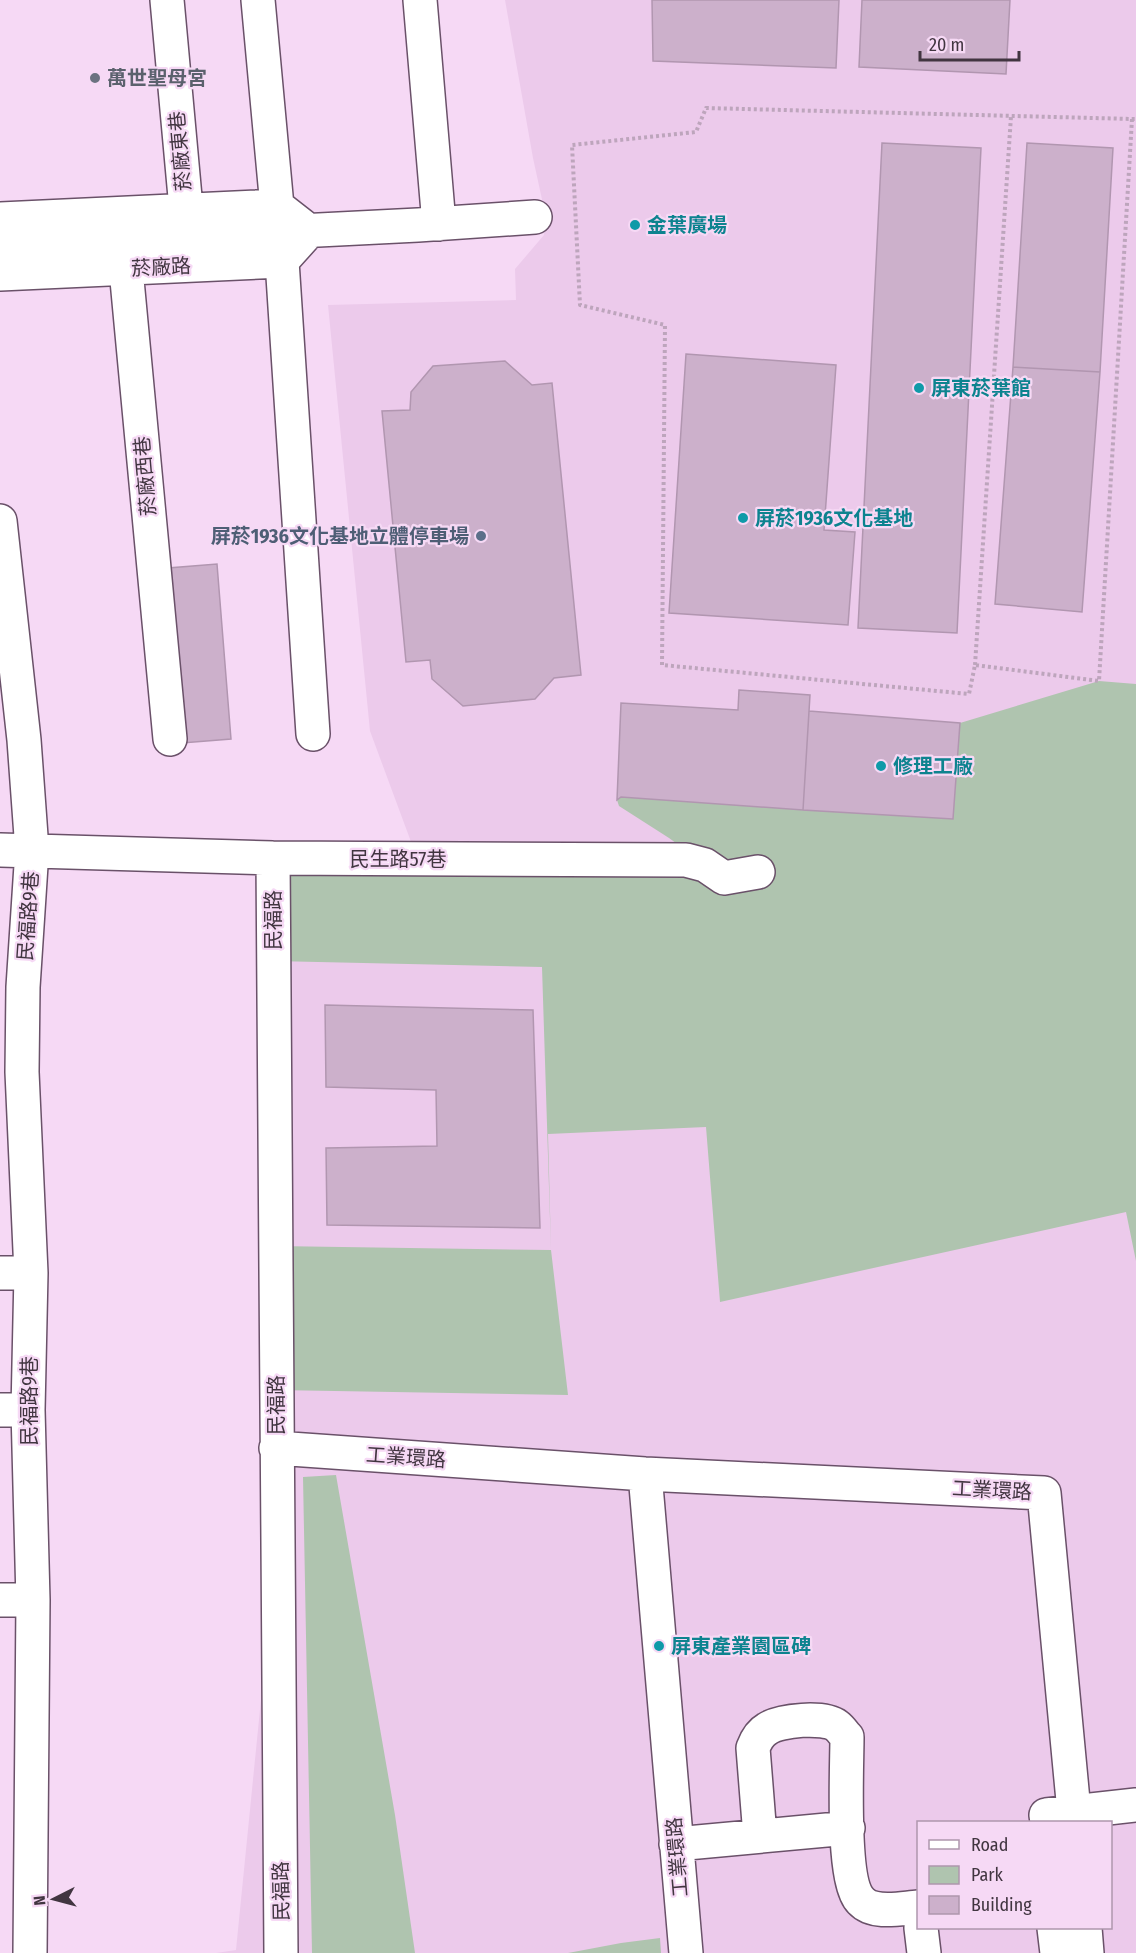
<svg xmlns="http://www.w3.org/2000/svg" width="1136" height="1953" viewBox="0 0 1136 1953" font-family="'Fira Sans Condensed','Noto Sans TC',sans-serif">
	<rect width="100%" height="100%" fill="#f6d9f5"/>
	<path fill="#eccaeb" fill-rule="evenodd" d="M505 0H1136V1953H216L236 1950 285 1459 282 874 417 858 370 731 328 305 516 300 515 269 544 235 543 204 533 158ZM918 1822H1110V1928H918Z"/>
	<path fill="#afc4af" d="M1099 681 1136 684V1261L1126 1212 720 1302 706 1127 548 1134 551 1250 568 1395 276 1390 275 1246 551 1250 542 967 273 961V858L705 864 669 838 619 806 617 800 621 797 953 819 960 723Z
		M336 1475 395 1815 415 1953H312L303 1477Z
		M660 1938 661 1953H568L621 1943Z"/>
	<path fill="#ccb0cb" stroke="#b196b0" stroke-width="1.5" d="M652 0H839L836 68 653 61Z
		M862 0H1010L1006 74 859 67Z
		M882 143 981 148 957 633 858 628Z
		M1027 143 1113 148 1100 372 1013 367Z
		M686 354 836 365 824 530 855 532 848 625 669 613Z
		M505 361 532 385 552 383 581 675 554 678 535 699 463 706 432 679 430 660 406 662 382 411 410 410 411 392 433 366Z
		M1013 367 1100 372 1082 612 995 604Z
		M217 564 231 739 182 743 168 568Z
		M739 690 810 695 803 810 621 797 617 800 621 703 738 710Z
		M809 711 960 723 953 819 803 810Z
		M325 1005 533 1010 540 1228 327 1225 326 1148 437 1146 436 1090 326 1087Z"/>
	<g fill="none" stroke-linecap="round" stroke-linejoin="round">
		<defs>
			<path id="minor" d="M167 0 188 230
				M258 0 282 261 313 734
				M420 0 439 224
				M0 219 277 206 309 231 282 261 0 274
				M0 246 418 225 535 217
				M124 248 170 739
				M0 521 24 740 32 850 23 987 22 1072 31 1273 28 1410 33 1600 30 1953
				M0 850 273 858 686 860 705 865 724 878 758 872
				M273 858 281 1953
				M0 1273H31
				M0 1410H28
				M276 1448 645 1474 1044 1493 1075 1822
				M645 1474 686 1953
				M0 1600H33
				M1047 1822 1046 1815 1136 1805
				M760 1836 753 1748C756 1740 760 1733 767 1729 780 1720 824 1716 837 1726 841 1729 844 1734 847 1737 847 1768 841 1881 861 1901 874 1915 902 1908 918 1907
				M676 1844 848 1828
				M921 1928 924 1953
				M1054 1928 1057 1953
				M1085 1928 1087 1953"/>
		</defs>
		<use href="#minor" stroke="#6a5169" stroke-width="36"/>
		<path stroke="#bda5bc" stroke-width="4" stroke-dasharray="3 3" stroke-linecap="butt" d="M1132 119 1099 681 975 665 969 694 662 665 665 325 580 305 572 145 696 132 706 108 1132 119H1136
			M975 665 1011 116"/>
		<use href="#minor" stroke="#fff" stroke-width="33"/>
	</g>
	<circle fill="#6b7280" stroke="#f6d9f5" stroke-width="2" cx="95" cy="78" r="6"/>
	<g fill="#0f9aa8" stroke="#f6d9f5" stroke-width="2">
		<circle cx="635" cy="225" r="6"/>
		<circle cx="919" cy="388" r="6"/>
		<circle cx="743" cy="518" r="6"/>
		<circle cx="881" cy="766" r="6"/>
		<circle cx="659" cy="1646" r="6"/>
	</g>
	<circle fill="#5c6f8a" stroke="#f6d9f5" stroke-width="2" cx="481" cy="536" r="6"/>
	<g text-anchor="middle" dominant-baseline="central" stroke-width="4.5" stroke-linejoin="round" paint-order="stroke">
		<g font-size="20" font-weight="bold" fill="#5b616d" stroke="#f6d9f5" text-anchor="start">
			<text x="107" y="78">萬世聖母宮</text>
		</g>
		<g font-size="20" fill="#413540" stroke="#f6d9f5">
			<text transform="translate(180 151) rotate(-95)">菸廠東巷</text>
			<text transform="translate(161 267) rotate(-3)">菸廠路</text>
			<text transform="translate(145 476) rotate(-95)">菸廠西巷</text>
			<text x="398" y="859">民生路57巷</text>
			<text transform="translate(28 916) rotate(-86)">民福路9巷</text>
			<text transform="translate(273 920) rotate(-90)">民福路</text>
			<text transform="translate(29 1401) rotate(-90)">民福路9巷</text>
			<text transform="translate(276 1405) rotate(-90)">民福路</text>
			<text transform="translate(406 1457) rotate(4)">工業環路</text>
			<text transform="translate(992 1490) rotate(3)">工業環路</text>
			<text transform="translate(677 1857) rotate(-95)">工業環路</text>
			<text transform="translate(281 1891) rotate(-91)">民福路</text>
		</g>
		<g font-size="20" font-weight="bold" fill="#0d838f" stroke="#f6d9f5" text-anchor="start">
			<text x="647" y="225">金葉廣場</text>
			<text x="931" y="388">屏東菸葉館</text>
			<text x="755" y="518">屏菸1936文化基地</text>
			<text x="893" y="766">修理工廠</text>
			<text x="671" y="1646">屏東產業園區碑</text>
		</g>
		<g font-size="20" font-weight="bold" fill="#4e5e75" stroke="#f6d9f5" text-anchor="end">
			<text x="469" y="536">屏菸1936文化基地立體停車場</text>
		</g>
	</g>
	<rect x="917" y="1821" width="195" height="108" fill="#f6d9f5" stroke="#ae97ad" stroke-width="1.5"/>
	<rect x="929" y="1840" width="30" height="9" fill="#ffffff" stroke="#ae97ad" stroke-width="1.5"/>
	<text x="971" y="1851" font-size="18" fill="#413540">Road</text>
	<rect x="929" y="1866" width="30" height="18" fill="#afc4af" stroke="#ae97ad" stroke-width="1.5"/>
	<text x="971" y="1881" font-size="18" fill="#413540">Park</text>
	<rect x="929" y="1896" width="30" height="18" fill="#ccb0cb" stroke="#ae97ad" stroke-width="1.5"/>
	<text x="971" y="1911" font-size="18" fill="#413540">Building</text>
	<g transform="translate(54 1899) rotate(264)" stroke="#f6d9f5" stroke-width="4.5" paint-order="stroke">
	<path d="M0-4.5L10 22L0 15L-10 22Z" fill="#413540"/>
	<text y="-9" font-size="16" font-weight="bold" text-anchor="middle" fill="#413540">N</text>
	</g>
	<path d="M920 51v9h99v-9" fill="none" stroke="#413540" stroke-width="3"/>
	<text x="929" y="51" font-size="18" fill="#413540" stroke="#f6d9f5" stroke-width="4.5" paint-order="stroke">20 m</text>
</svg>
